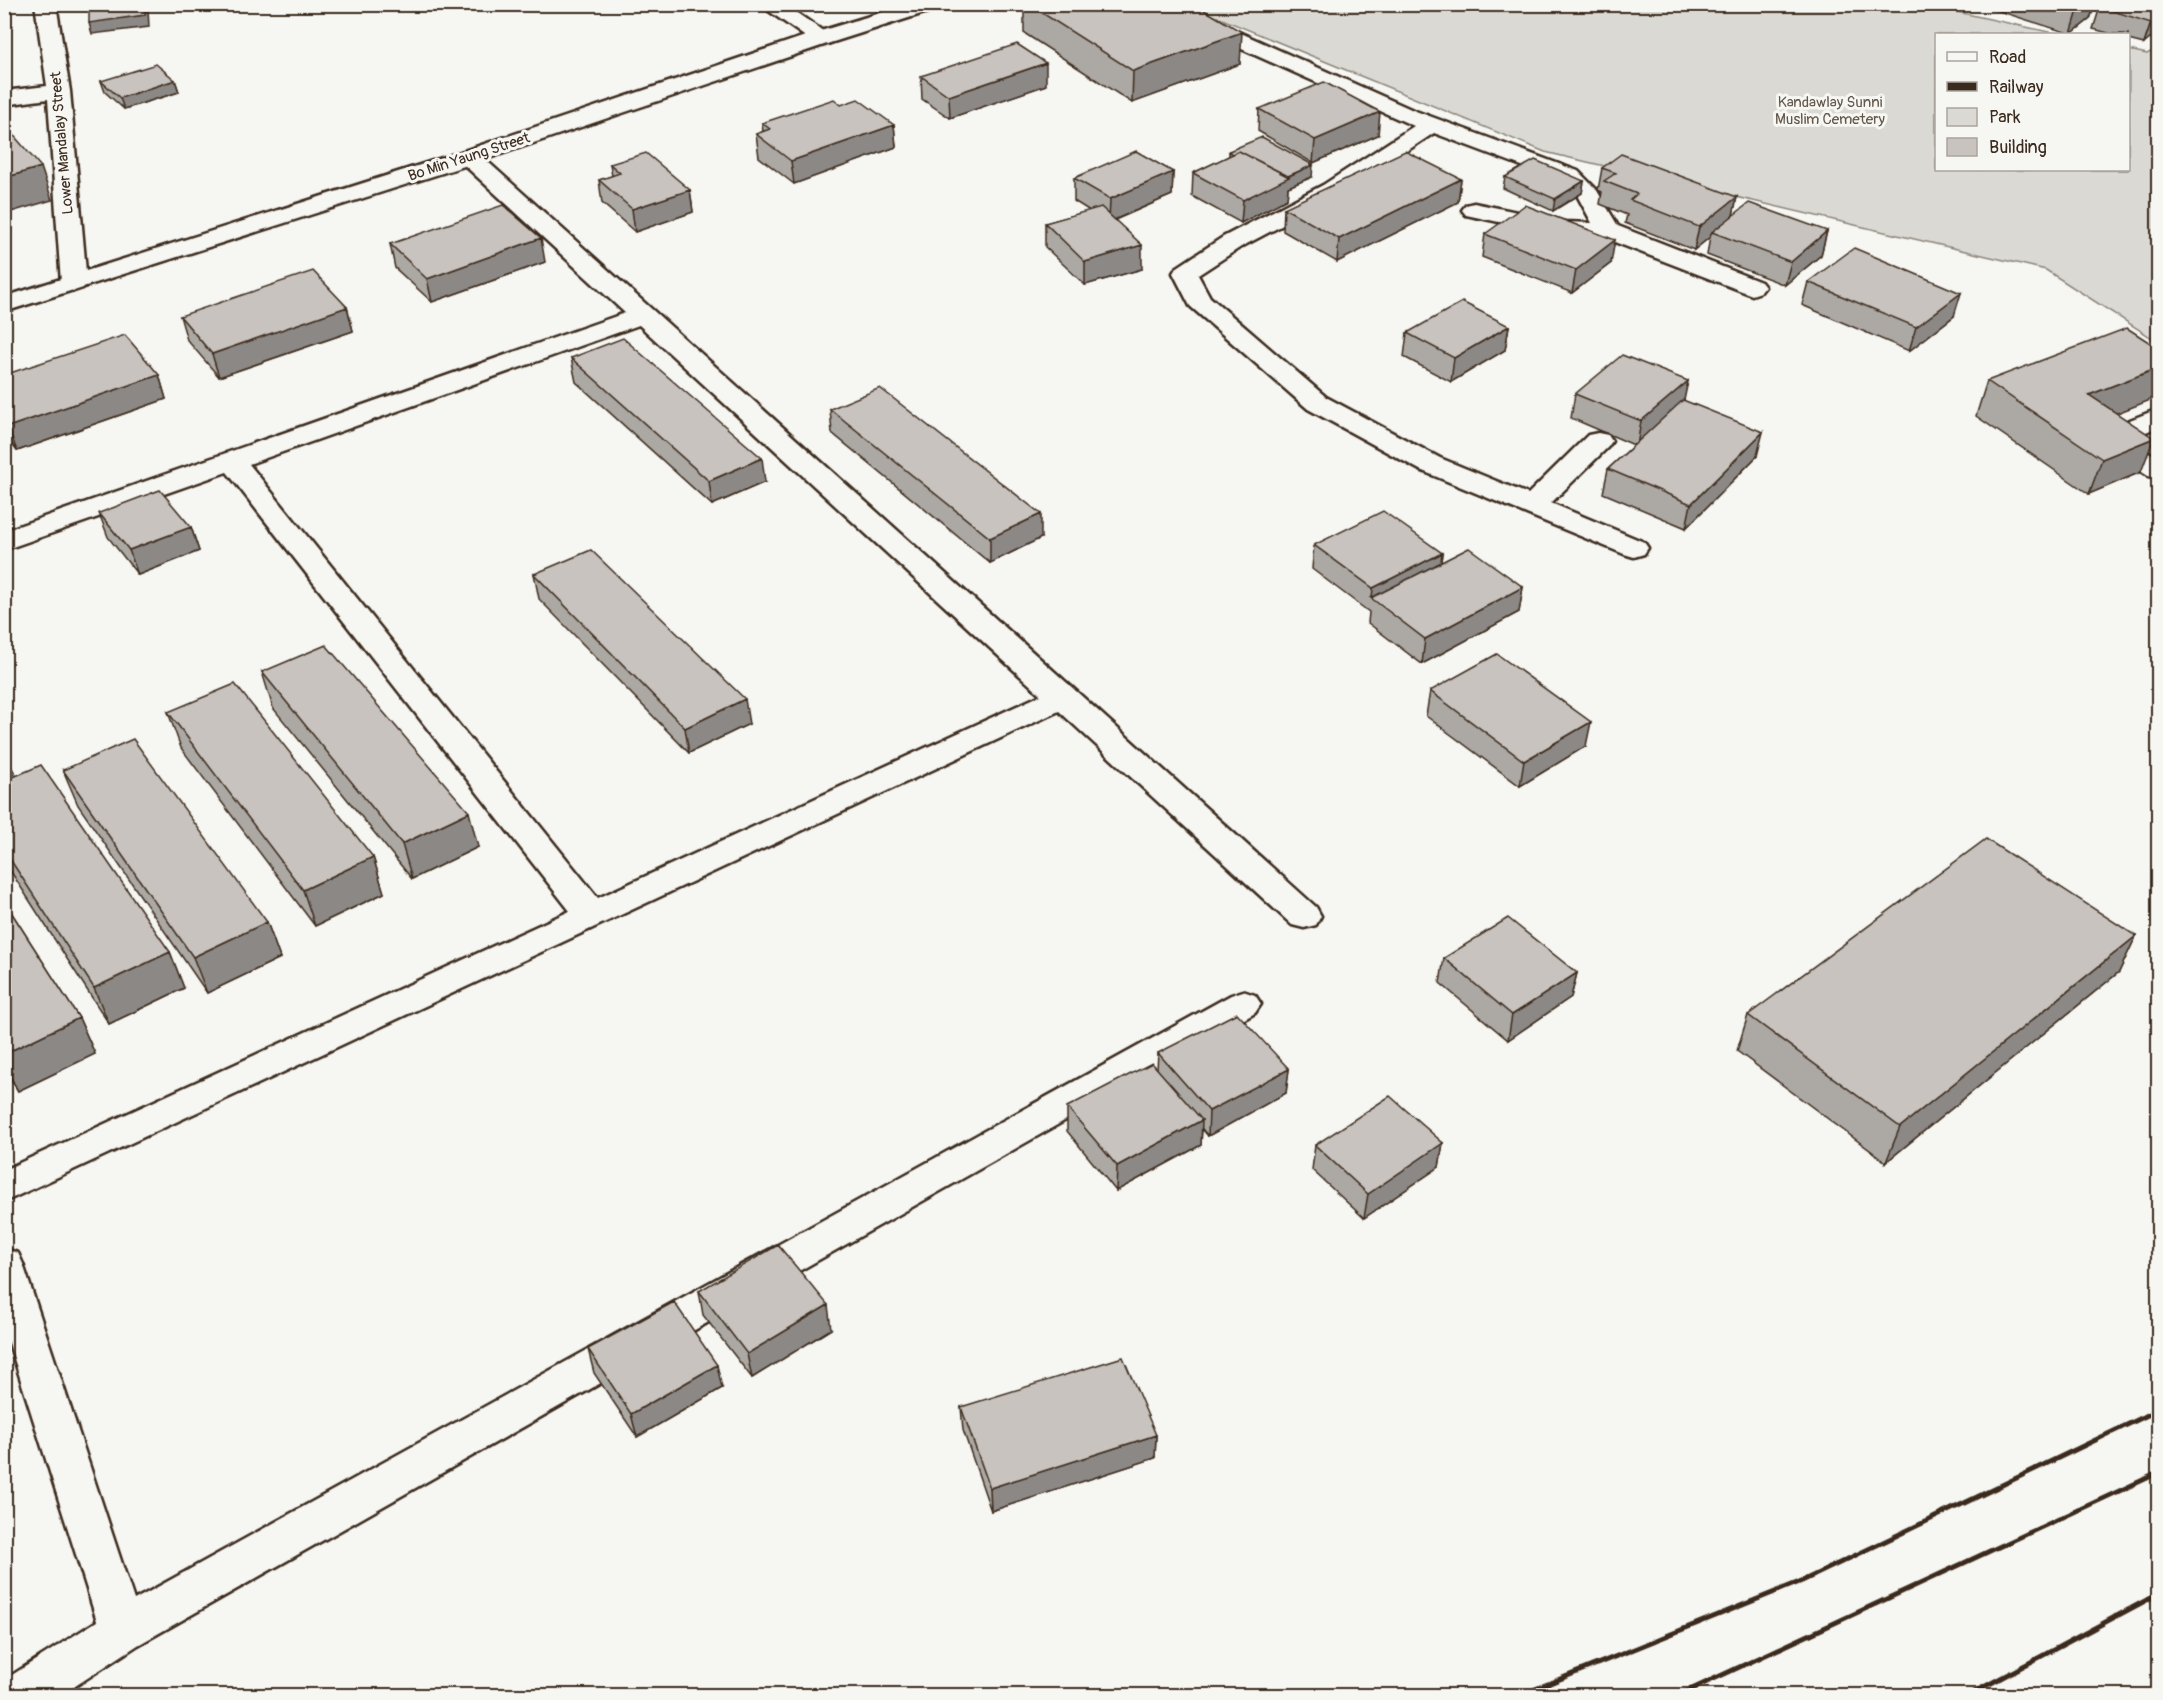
<svg xmlns="http://www.w3.org/2000/svg" width="2163" height="1700" viewBox="0 0 2163 1700" font-family="Pangolin,sans-serif">
	<rect width="100%" height="100%" fill="#f6f6f2"/>
	<filter id="ink" filterUnits="userSpaceOnUse"><feTurbulence type="fractalNoise" baseFrequency=".0167" numOctaves="2"/><feDisplacementMap in="SourceGraphic" scale="12" xChannelSelector="R" yChannelSelector="G"/><feConvolveMatrix kernelMatrix="1 2 1 2 8 2 1 2 1" color-interpolation-filters="sRGB"/></filter>
	<g filter="url(#ink)">
		<path fill="#dad9d3" stroke="#8a8278" stroke-width="1.5" d="M1921 4 2058 34H1936V170H2128L2129 50 2147 54 2158 48V342L2046 270 1545 152 1188 5Z"/>
		<g fill="none" stroke-linecap="round" stroke-linejoin="round">
			<defs>
				<path id="minor" d="M35 4H56L70 91 87 283 83 288 74 291 65 288 61 283 48 99 4 105V91L47 86Z
					M759 4H784L833 38 830 43H814Z
					M1147 4H1176L1413 110 1578 171 1596 189 1618 226 1761 282 1765 287 1761 292 1752 295 1604 238 1565 236 1466 215 1462 210 1466 205 1474 203 1565 222 1592 223 1578 197 1562 181 1434 133 1340 195 1241 247 1198 275 1210 297 1326 397 1440 458 1528 494 1588 435 1598 433 1608 435 1612 441 1608 447 1551 503 1644 542 1648 548 1644 554 1634 557 1624 554 1420 470 1308 409 1190 306 1173 273 1176 268 1223 237 1323 185 1414 126 1150 8Z
					M469 150 477 152 1316 907 1321 916 1316 925 1304 928 1292 925 1059 711 4 1202V1170L570 911 227 472 4 550V531L625 313 461 162 457 157 461 152ZM639 325 1041 695 598 898 249 464Z
					M2158 409V427L2129 439 2158 458V478L2148 476 2099 444 2095 438 2099 432Z
					M1243 991 1255 995 1261 1004 1255 1013 138 1645 60 1696H4V1680L97 1621 4 1327V1248L18 1253 23 1264 134 1600 1231 995Z"/>
				<path id="major" d="M909 4H943L940 8 830 43 477 162 4 312V297L461 152 814 33Z"/>
			</defs>
			<use href="#minor" stroke="#3b2a1e" stroke-width="5"/>
			<use href="#major" stroke="#3b2a1e" stroke-width="5"/>
			<use href="#minor" fill="#f6f6f2" fill-rule="evenodd"/>
			<use href="#major" fill="#f6f6f2" fill-rule="evenodd"/>
			<path stroke="#3b2a1e" stroke-width="5" d="M1518 1696 1802 1581 2158 1410
				M1677 1696 2158 1473
				M1967 1696 2158 1594"/>
		</g>
		<path fill="#aca8a3" stroke="#3b2a1e" stroke-width="1.5" d="M1024 4H1194L1240 64 1132 103 1024 33Z
			M1977 4H2095L2090 19 2071 34Z
			M2158 4 2144 44 2128 40V34H2112L2093 29 2100 7Z
			M921 76 1046 85 950 118 922 99Z
			M175 80 179 92 124 109 105 92 101 81Z
			M841 105 894 125 896 147 794 184 759 157 756 134 763 132 762 123Z
			M1259 109 1378 135 1313 163 1258 131Z
			M1229 151 1312 177 1288 187 1287 199 1241 223 1192 196 1193 173 1229 156Z
			M610 164 690 190 693 212 635 232 602 203 599 180 612 176Z
			M1602 168 1737 197 1733 215 1827 231 1821 255 1785 285 1707 255 1710 237 1694 250 1625 223 1627 215 1600 204 1602 192 1598 190Z
			M1173 172 1172 195 1115 220 1142 269 1085 285 1045 247V223L1090 211 1074 201V178Z
			M1505 177 1584 181 1582 193 1553 211 1503 188Z
			M1461 179 1458 202 1337 262 1283 231 1284 208Z
			M1485 234 1611 263 1572 293 1482 257Z
			M390 244 545 262 432 302 395 268Z
			M1808 282 1954 316 1909 351 1802 305Z
			M347 307 353 331 219 377 187 340 180 316Z
			M1509 326 1505 350 1451 382 1404 357 1407 333Z
			M571 358 765 482 712 505 576 382Z
			M4 375H159L166 399 17 451 4 434Z
			M1688 381 1683 400 1757 456 1686 528 1603 493 1608 469 1634 445 1571 418 1575 394Z
			M1987 381 2117 413 2141 472 2089 494 1976 416Z
			M830 409 1041 538 990 563 832 433Z
			M99 513 191 527 199 551 138 575 108 537Z
			M1314 545 1442 553 1441 562 1523 587 1519 612 1422 664 1368 623 1369 612 1312 569Z
			M534 574 749 724 689 753 539 599Z
			M262 672 478 847 412 879 273 708Z
			M1430 691 1586 746 1520 786 1426 716Z
			M168 712 373 857 384 893 315 926 181 748Z
			M4 755 16 776 170 952 184 988 109 1024 4 861Z
			M63 770 267 922 280 958 207 993 78 805Z
			M4 901 79 1018 95 1054 18 1091 4 1068Z
			M2136 936 2119 972 1886 1162 1737 1051 1748 1015Z
			M1444 958 1577 973 1571 997 1508 1040 1440 983Z
			M1158 1053 1289 1069 1286 1093 1208 1136 1202 1129 1201 1145 1116 1191 1067 1131V1107L1157 1069Z
			M1443 1143 1439 1167 1364 1218 1312 1170 1315 1145Z
			M699 1291 831 1329 752 1378 703 1315Z
			M588 1349 722 1388 637 1437 594 1373Z
			M961 1407 1156 1435 1155 1458 991 1511 963 1430Z"/>
		<path fill="#8c8885" stroke="#3b2a1e" stroke-width="1.5" d="M145 4H147L148 9 149 27 92 34 89 23Z
			M2080 4H2095L2090 19 2071 34Z
			M2158 16V32L2144 44 2151 23Z
			M1242 32 1240 64 1132 103 1133 71Z
			M1046 63V85L950 118 949 96Z
			M175 80 179 92 124 109 120 98Z
			M1380 112 1378 135 1313 163 1315 140Z
			M894 125 896 147 794 184 791 161Z
			M1313 165 1312 177 1288 187 1287 199 1241 223 1243 200 1280 180Z
			M41 167 52 200 4 214V178Z
			M1173 172 1172 195 1109 222 1110 199Z
			M1461 179 1458 202 1337 262 1339 239Z
			M1584 181 1582 193 1553 211 1555 199Z
			M690 190 693 212 635 232 632 209Z
			M1737 197 1732 220 1712 232 1710 237 1694 250 1699 227Z
			M1827 231 1821 255 1785 285 1791 262Z
			M541 238 545 262 432 302 427 279Z
			M1615 240 1611 263 1572 293 1576 270Z
			M1142 245V269L1085 285V262Z
			M1961 293 1954 316 1909 351 1916 327Z
			M347 307 353 331 219 377 212 354Z
			M1509 326 1505 350 1451 382 1454 358Z
			M2158 368V397L2077 429 2089 395Z
			M159 375 166 399 17 451 8 427Z
			M1688 381 1683 405 1637 446 1641 421Z
			M1763 432 1757 456 1686 528 1691 504Z
			M2154 438 2141 472 2089 494 2102 459Z
			M762 458 765 482 712 505 709 481Z
			M1041 514V538L990 563V538Z
			M191 527 199 551 138 575 129 550Z
			M1442 553 1439 577 1372 599 1373 588Z
			M1523 587 1519 612 1422 664 1425 639Z
			M745 699 749 724 689 753 685 728Z
			M1591 722 1586 746 1520 786 1524 761Z
			M15 773 25 798 4 806V777Z
			M469 812 478 847 412 879 402 844Z
			M373 857 384 893 315 926 303 890Z
			M267 922 280 958 207 993 193 957Z
			M2136 936 2119 972 1886 1162 1900 1127Z
			M170 952 184 988 109 1024 94 988Z
			M1577 973 1571 997 1508 1040 1512 1015Z
			M79 1018 95 1054 18 1091 4 1064V1054Z
			M1289 1069 1286 1093 1208 1136 1209 1111Z
			M1202 1120 1201 1145 1116 1191 1117 1166Z
			M1443 1143 1439 1167 1364 1218 1368 1194Z
			M828 1305 831 1329 752 1378 747 1354Z
			M717 1365 722 1388 637 1437 631 1414Z
			M1156 1435 1155 1458 991 1511 990 1488Z"/>
		<path fill="#c8c3be" stroke="#3b2a1e" stroke-width="1.5" d="M96 4H145V15L89 23V5Z
			M1028 4H1194L1242 32 1133 71Z
			M2103 4H2158V16L2151 23 2100 7Z
			M1017 44 1046 63 949 96 921 76Z
			M156 64 175 80 120 98 101 81Z
			M1324 82 1380 112 1315 140 1259 109Z
			M834 99 841 105 858 99 894 125 791 161 756 134 770 129 762 123Z
			M4 124 41 167 4 178Z
			M1262 137 1313 165 1288 176 1239 151 1233 154 1229 151Z
			M1136 151 1173 172 1110 199 1074 178Z
			M1239 151 1289 177 1243 200 1193 173Z
			M1405 151 1461 179 1339 239 1284 208Z
			M646 153 690 190 632 209 599 180 620 173 610 164Z
			M1621 154 1737 197 1699 227 1630 200 1637 194 1604 181 1616 173 1602 168Z
			M1535 160 1584 181 1555 199 1505 177Z
			M1749 203 1827 231 1791 262 1712 232Z
			M503 205 541 238 427 279 390 244Z
			M1525 205 1615 240 1576 270 1485 234Z
			M1101 207 1142 245 1085 262 1045 223Z
			M1854 248 1961 293 1916 327 1808 282Z
			M313 271 347 307 212 354 180 316Z
			M1462 302 1509 326 1454 358 1407 333Z
			M2127 328 2158 348V368L2089 395 2154 438 2102 459 1987 381Z
			M125 335 159 375 8 427 4 423V375Z
			M623 338 762 458 709 481 571 358Z
			M1622 355 1688 381 1641 421 1575 394Z
			M880 388 1041 514 990 538 830 409Z
			M1683 400 1763 432 1691 504 1608 469Z
			M160 490 191 527 129 550 99 513Z
			M1383 511 1442 553 1373 588 1314 545Z
			M1469 548 1523 587 1425 639 1371 598Z
			M591 550 745 699 685 728 534 574Z
			M326 645 469 812 402 844 262 672Z
			M1497 654 1591 722 1524 761 1430 691Z
			M235 684 373 857 303 890 168 712Z
			M133 739 267 922 193 957 63 770Z
			M4 755 15 773 4 777Z
			M41 765 170 952 94 988 4 850V781Z
			M1986 839 2136 936 1900 1127 1748 1015Z
			M4 901 79 1018 4 1054Z
			M1508 918 1577 973 1512 1015 1444 958Z
			M1237 1013 1289 1069 1209 1111 1158 1053Z
			M1152 1063 1202 1120 1117 1166 1067 1107Z
			M1390 1096 1443 1143 1368 1194 1315 1145Z
			M778 1245 828 1305 747 1354 699 1291Z
			M674 1302 717 1365 631 1414 588 1349Z
			M1123 1357 1156 1435 990 1488 961 1407Z"/>
	</g>
	<g text-anchor="middle" dominant-baseline="central" stroke-width="6" stroke-linejoin="round" paint-order="stroke">
		<g font-size="15" fill="#63564b" stroke="#f6f6f2">
			<text x="1830" y="102">Kandawlay Sunni<tspan x="1830" dy="17">Muslim Cemetery</tspan></text>
		</g>
		<g font-size="15" fill="#3b2a1e" stroke="#f6f6f2">
			<text transform="translate(62 143) rotate(-95)">Lower Mandalay Street</text>
			<text transform="translate(469 157) rotate(-18)">Bo Min Yaung Street</text>
		</g>
	</g>
	<rect width="2163" height="1700" fill="none" stroke="#f6f6f2" stroke-width="24"/>
	<rect x="12" y="12" width="2139" height="1676" fill="none" stroke="#3b2a1e" stroke-width="2" filter="url(#ink)"/>
	<rect x="1935" y="33" width="195" height="138" fill="#f6f6f2" stroke="#aba49d" stroke-width="1.5"/>
	<rect x="1947" y="52" width="30" height="9" fill="#f6f6f2" stroke="#aba49d" stroke-width="1.5"/>
	<text x="1989" y="63" font-size="18" fill="#3b2a1e">Road</text>
	<rect x="1947" y="82" width="30" height="9" fill="#3b2a1e" stroke="#aba49d" stroke-width="1.5"/>
	<text x="1989" y="93" font-size="18" fill="#3b2a1e">Railway</text>
	<rect x="1947" y="108" width="30" height="18" fill="#dad9d3" stroke="#aba49d" stroke-width="1.5"/>
	<text x="1989" y="123" font-size="18" fill="#3b2a1e">Park</text>
	<rect x="1947" y="138" width="30" height="18" fill="#c8c3be" stroke="#aba49d" stroke-width="1.5"/>
	<text x="1989" y="153" font-size="18" fill="#3b2a1e">Building</text>
</svg>
